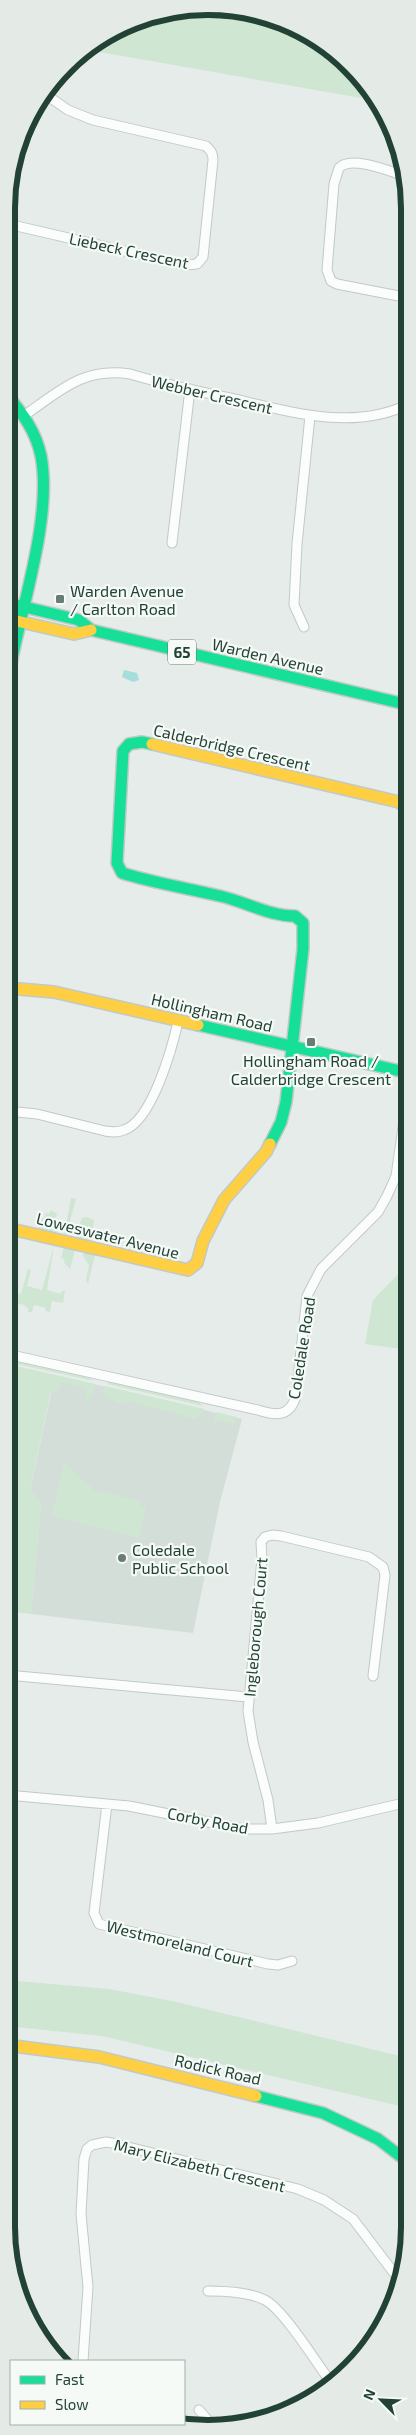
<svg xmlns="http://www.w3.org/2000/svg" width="416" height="2435" viewBox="0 0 416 2435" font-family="'Exo 2',sans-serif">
	<rect width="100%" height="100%" fill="#e6ece9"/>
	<path fill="#d4ded8" d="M55 1375 242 1419 220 1502 193 1633 31 1614 41 1502 30 1491Z"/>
	<path fill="#cfe6d3" d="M234 8 297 27 351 66 363 83 361 98 100 52 90 46 156 13Z
		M71 1198 76 1199 66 1235H64Z
		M51 1210 57 1214 55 1219 58 1225 56 1234 38 1229 41 1217 44 1218 46 1213 49 1214Z
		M86 1217 94 1220 91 1241 75 1237 82 1218Z
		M54 1245 47 1290 61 1294 62 1291H65L63 1303 52 1301 50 1312 45 1311 46 1308 34 1305 32 1312H28V1308L25 1307V1305L13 1303 10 1325H8L12 1292 21 1294 28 1269 31 1270 27 1286 42 1290Z
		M64 1247 75 1250 70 1269 65 1264 64 1259 61 1258Z
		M84 1252 95 1255 88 1284 86 1280 89 1265 83 1256Z
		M409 1263V1350L365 1344 373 1300Z
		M7 1357 86 1376 94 1381 7 1362Z
		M7 1364 95 1384 93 1396 88 1399H85L87 1389 61 1383 58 1391H51L30 1490 41 1502 31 1614 7 1611Z
		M110 1381 198 1401 203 1406 107 1384Z
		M105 1386 204 1409 203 1413 195 1419 131 1402 120 1404 105 1396 103 1392Z
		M216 1412 236 1417 234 1424 216 1420 215 1426 213 1422Z
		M64 1463 98 1493 101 1491 140 1501 139 1506 146 1508 139 1538 52 1516Z
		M6 1980 109 1989 177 2002 408 2058V2108L102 2036 6 2026Z"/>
	<path fill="#a5dcdc" d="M124 670 137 673 139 680 133 682 122 677Z"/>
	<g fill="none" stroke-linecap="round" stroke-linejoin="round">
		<defs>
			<path id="street" d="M405 176C389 171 351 155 339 168L334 184 327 270 331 281 337 284 409 298
				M8 224 185 265 197 264 203 257 213 160C213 153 211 151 206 146L93 120 68 110 45 94
				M25 415C61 390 84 367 130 374 163 384 197 391 230 398 288 411 352 432 409 404
				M172 543 190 389
				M304 627 294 605 297 544 310 416
				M7 1111 37 1114 105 1131C111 1132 117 1133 124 1130 152 1121 172 1048 178 1022
				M7 1354 258 1410C276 1416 290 1417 296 1396L307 1296 321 1269 378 1212 387 1196 396 1176 409 1085
				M7 1675 248 1697
				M7 1795 129 1806 243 1829H272L318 1823 408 1802
				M107 1804 94 1913 99 1924 268 1964 278 1965 292 1961
				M272 1829 268 1800 253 1742 248 1711 262 1559 261 1542 265 1537 272 1535 281 1536 369 1557 383 1567 385 1575 373 1676
				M208 2291C226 2291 249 2292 265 2300 284 2310 318 2365 332 2384
				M83 2361 88 2287 81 2214 84 2159 87 2149 92 2145 106 2142 112 2143 298 2189 324 2200 353 2219 400 2281
				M199 2410 213 2426"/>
			<path id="fast" d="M8 396C23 414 36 432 41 456 53 519 19 614 8 679
				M8 603 79 620 91 630 409 705
				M152 744 142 742 129 744 123 751 117 863 122 873C154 883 187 888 220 896 246 902 269 916 295 916L303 923V949L286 1102 281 1122 270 1144
				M198 1025 409 1073
				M256 2096 323 2113 378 2139 408 2162"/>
			<path id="slow" d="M8 619 74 634 91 630
				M152 744 399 802 409 810
				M7 988 54 992 198 1025
				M7 1228 188 1270 197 1263 203 1241 224 1200 266 1152 270 1144
				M6 2045 99 2057 256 2096"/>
		</defs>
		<use href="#street" stroke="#c3c9c6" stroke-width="11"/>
		<use href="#fast" stroke="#c1cac6" stroke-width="14"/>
		<use href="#slow" stroke="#c1cac6" stroke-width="14"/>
		<use href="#street" stroke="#fbfcfc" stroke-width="9"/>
		<use href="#fast" stroke="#16e098" stroke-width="11"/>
		<use href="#slow" stroke="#ffcf43" stroke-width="11"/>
	</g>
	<g fill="#677e74" stroke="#f5faf7" stroke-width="2">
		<rect x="55" y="594" width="10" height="10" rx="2.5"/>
		<rect x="306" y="1037" width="10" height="10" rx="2.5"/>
		<circle cx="122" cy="1558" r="5"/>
	</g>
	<g text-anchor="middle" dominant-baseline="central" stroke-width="4.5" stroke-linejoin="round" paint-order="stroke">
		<rect fill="#f5faf7" stroke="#61796f" stroke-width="1" x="168" y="639.5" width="28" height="25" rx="4"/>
		<g font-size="15" font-weight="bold" fill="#224235">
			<text x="182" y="652">65</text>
		</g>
		<g font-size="16" fill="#224235" stroke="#f5faf7">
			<text transform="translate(129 250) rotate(12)">Liebeck Crescent</text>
			<text transform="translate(212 394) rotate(13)">Webber Crescent</text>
			<text transform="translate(268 656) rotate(13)">Warden Avenue</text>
			<text transform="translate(232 747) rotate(13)">Calderbridge Crescent</text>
			<text transform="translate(212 1012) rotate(13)">Hollingham Road</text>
			<text transform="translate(108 1235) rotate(14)">Loweswater Avenue</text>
			<text transform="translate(301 1348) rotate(-81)">Coledale Road</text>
			<text transform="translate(255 1627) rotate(-85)">Ingleborough Court</text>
			<text transform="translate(208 1820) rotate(11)">Corby Road</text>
			<text transform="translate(180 1943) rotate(14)">Westmoreland Court</text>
			<text transform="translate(218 2069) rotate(13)">Rodick Road</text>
			<text transform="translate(200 2165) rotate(14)">Mary Elizabeth Crescent</text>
		</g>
		<g font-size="16" fill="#224235" stroke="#f5faf7" text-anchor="start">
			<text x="70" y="590">Warden Avenue<tspan x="70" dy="18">/ Carlton Road</tspan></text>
			<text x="311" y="1060" text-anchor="middle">Hollingham Road /<tspan x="311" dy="18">Calderbridge Crescent</tspan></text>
			<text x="132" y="1549">Coledale<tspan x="132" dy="18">Public School</tspan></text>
		</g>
	</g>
	<path d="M0 0H416V2435H0ZM208 15H208A193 193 0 0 1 401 208V2227A193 193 0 0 1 208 2420H208A193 193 0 0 1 15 2227V208A193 193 0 0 1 208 15Z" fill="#e4ebe7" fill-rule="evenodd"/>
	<path fill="none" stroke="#224235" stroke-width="6" d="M208 15H208A193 193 0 0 1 401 208V2227A193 193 0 0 1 208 2420H208A193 193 0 0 1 15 2227V208A193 193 0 0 1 208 15Z"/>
	<rect x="10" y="2360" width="175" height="65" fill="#f5faf7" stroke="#a1b0a9"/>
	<rect x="20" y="2376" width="25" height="8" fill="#16e098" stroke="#a1b0a9"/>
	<text x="55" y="2385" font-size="15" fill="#224235">Fast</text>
	<rect x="20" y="2401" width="25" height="8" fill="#ffcf43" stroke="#a1b0a9"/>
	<text x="55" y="2410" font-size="15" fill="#224235">Slow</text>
	<g transform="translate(381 2400) rotate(294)" stroke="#f5faf7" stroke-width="4" paint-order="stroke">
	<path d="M0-4L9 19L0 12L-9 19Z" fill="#224235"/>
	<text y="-8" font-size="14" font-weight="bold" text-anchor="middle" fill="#224235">N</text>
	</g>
</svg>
